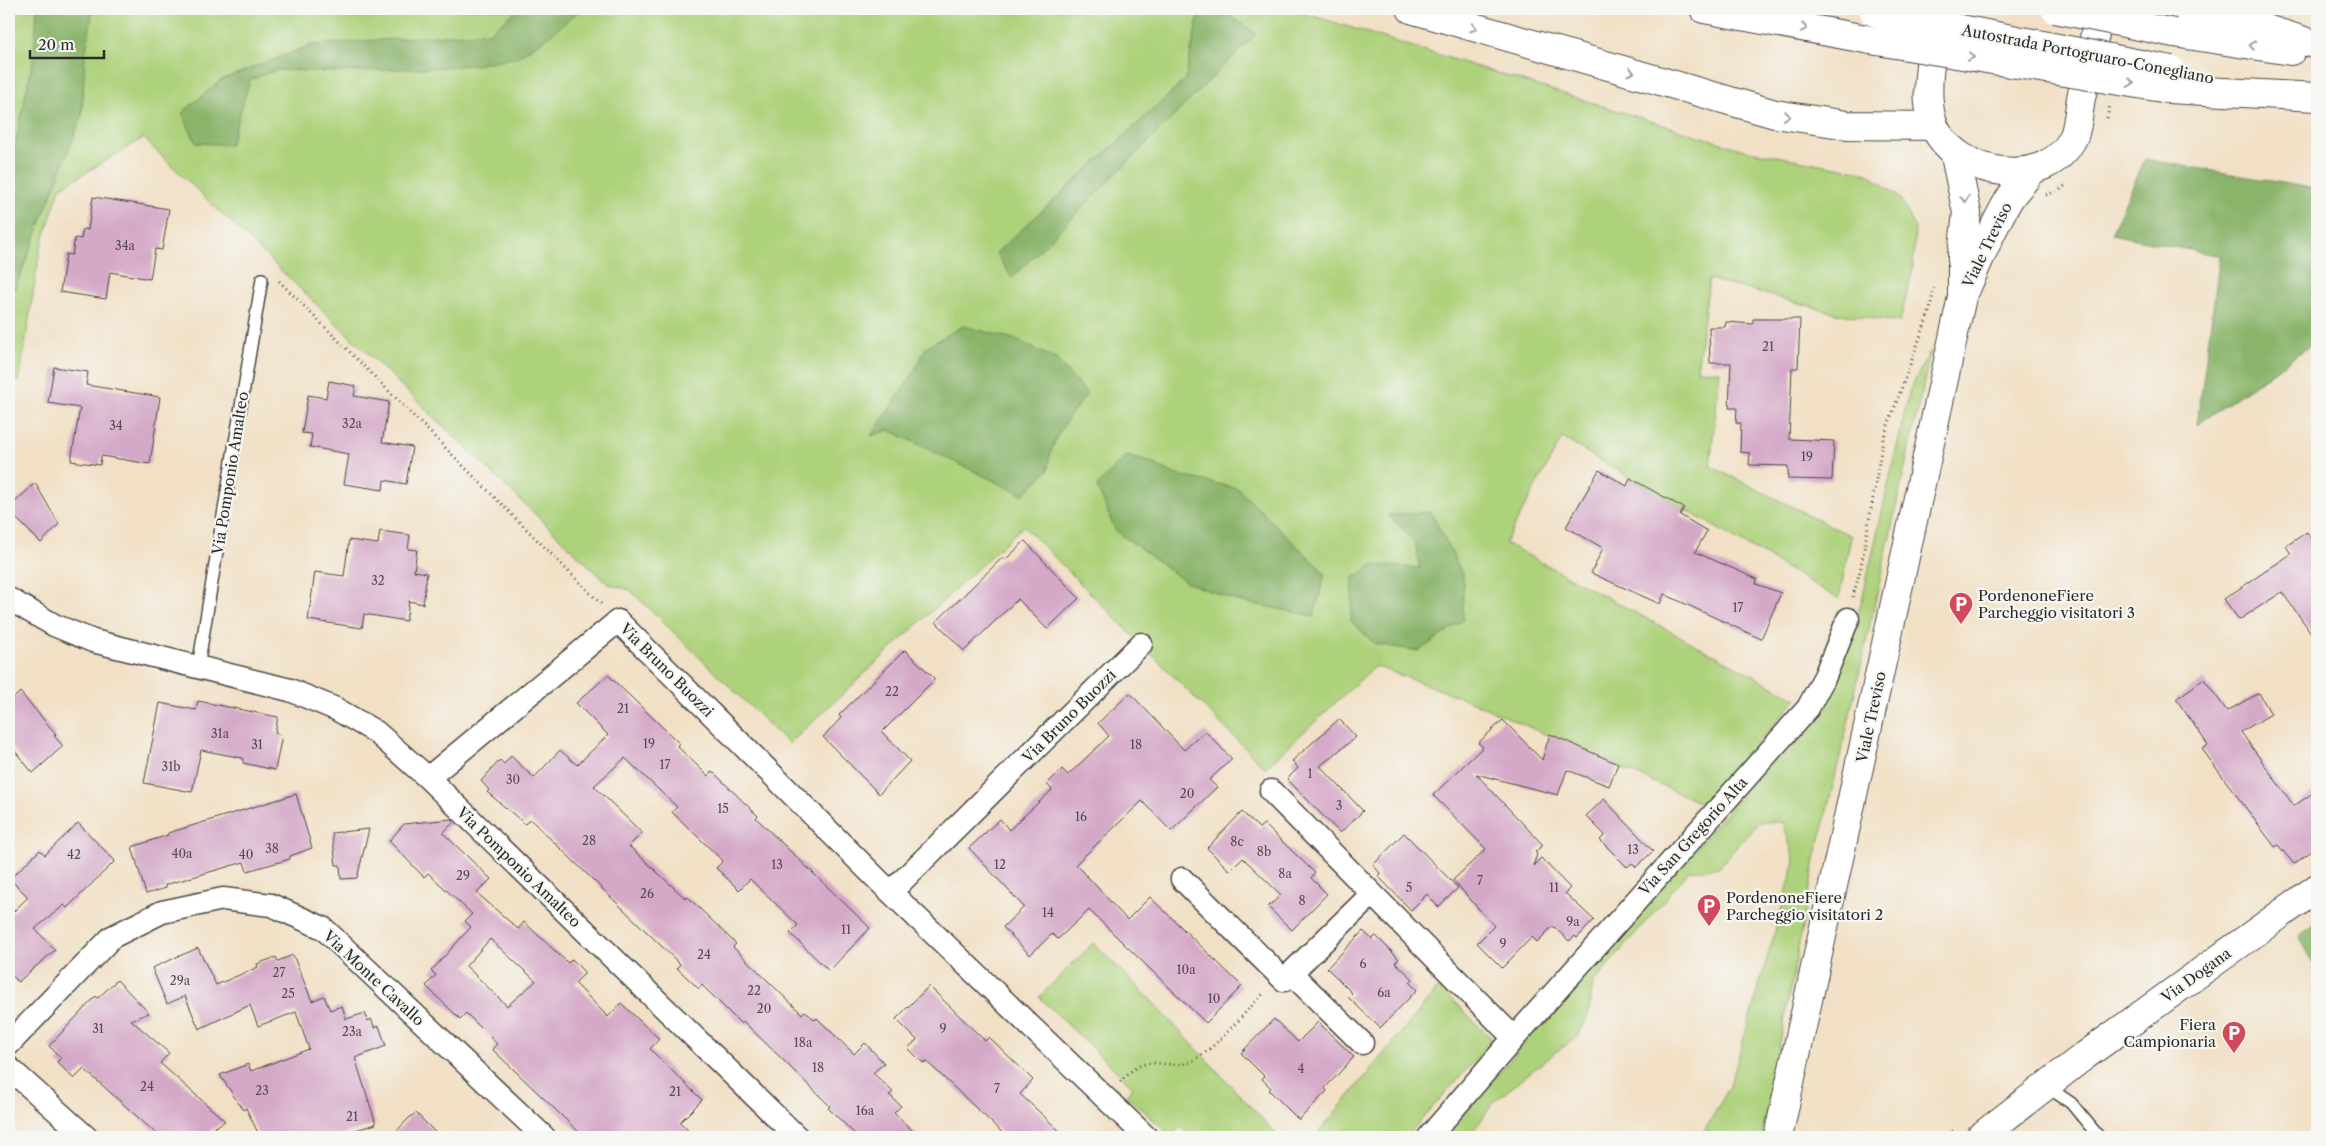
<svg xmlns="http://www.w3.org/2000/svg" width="2326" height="1146" viewBox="0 0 2326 1146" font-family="'Libre Caslon Text',serif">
	<rect width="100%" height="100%" fill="#f6f6f2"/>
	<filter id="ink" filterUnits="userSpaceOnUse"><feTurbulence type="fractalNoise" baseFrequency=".02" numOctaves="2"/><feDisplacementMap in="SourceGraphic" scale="10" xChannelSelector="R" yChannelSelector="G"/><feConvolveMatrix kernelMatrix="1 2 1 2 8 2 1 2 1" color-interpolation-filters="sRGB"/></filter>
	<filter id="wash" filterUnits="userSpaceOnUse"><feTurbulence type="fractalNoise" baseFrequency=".0096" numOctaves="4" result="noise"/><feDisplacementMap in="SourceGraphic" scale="20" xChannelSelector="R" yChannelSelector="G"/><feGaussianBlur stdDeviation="1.12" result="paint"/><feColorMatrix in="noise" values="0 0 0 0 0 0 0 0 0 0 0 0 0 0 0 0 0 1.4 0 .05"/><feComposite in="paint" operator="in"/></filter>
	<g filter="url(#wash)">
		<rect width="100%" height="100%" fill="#f1e0c5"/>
		<path fill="#aed27b" stroke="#6c7e53" d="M9 9H1291L1744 150 1868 173 1900 198 1915 227 1913 268 1900 322 1839 314 1709 279 1697 370 1720 371 1710 466 1851 536 1839 599 1562 438 1505 543 1797 699 1703 804 1468 700 1375 666 1265 768 1023 526 789 744 630 590 608 584 143 138 60 188 40 250 19 382 9 372Z
			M1931 350 1849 719 1816 855 1762 1137H1701L1730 1086 1795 862 1783 822H1759L1719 867 1689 871 1593 983 1588 1015 1578 1037 1554 1053 1494 1102 1469 1137H1443L1728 811 1838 669 1862 600 1910 389Z
			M1093 943 1149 998 1279 1137H1191L1181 1127 1170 1135 1126 1095 1133 1087 1039 997Z
			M1439 987 1493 1040 1406 1137H1315Z"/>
		<path fill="#8ab46b" stroke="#5a704b" d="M37 9H93L85 55 82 115 15 289H9V173L34 55Z
			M518 9H581L548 37 517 57 475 65 447 67 343 72 277 70 250 80 230 145 196 143 182 113 221 80 311 45 490 32Z
			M1200 9C1225 9 1237 20 1256 34L1012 278 996 253 1185 80Z
			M2145 159 2317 189V341L2197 425 2220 256 2111 234Z
			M963 326 1014 339 1056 359 1087 394C1069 416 1049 441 1048 470L1023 495 889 430 871 436 912 376 926 347Z
			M1126 456 1149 462 1177 475 1237 488 1325 573 1314 616 1237 601 1186 582 1115 530 1097 486Z
			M1431 512 1463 575V620L1419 651 1375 644 1351 621 1353 578 1373 565 1420 568 1415 542 1388 515Z
			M2317 923V970L2299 936Z"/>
		<g id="blocks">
			<path fill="#d4a9c8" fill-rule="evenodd" d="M93 197 169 209 162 250 155 249 150 279 110 272 106 299 60 292 66 254 72 255 75 238 81 239 83 229 88 230Z
				M1753 319H1800L1798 368H1792L1789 439 1834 441 1832 480 1788 479V466L1749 465 1750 453 1740 452 1741 423H1736L1737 408H1729L1731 363H1710L1709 327H1725L1726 322 1753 324Z
				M54 367 88 372 86 385 160 397 150 464 101 456 100 465 71 461 80 408 48 403Z
				M329 381 356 386 354 396 389 402 382 442 412 447 406 484 384 480 383 490 344 484 349 454 310 447 312 434 302 433 308 395 326 398Z
				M1599 470 1627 486 1630 478 1684 508 1680 515 1707 531 1695 552 1757 579 1756 584 1781 593 1761 639 1664 594 1660 604 1591 573 1603 548 1566 527Z
				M35 483 59 524 41 543 9 511V508Z
				M380 531 410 535 408 549 417 550 414 571 427 573 423 604 409 601 406 621 364 614 362 628 308 620 315 572 344 576 349 540 378 544Z
				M2307 532 2317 547V641L2282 592 2239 620 2224 599 2291 554 2286 546Z
				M1025 541 1079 598 1047 629 1018 599 964 651 936 622 1003 557 1005 560Z
				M905 650 935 679 882 732 910 761 879 794 823 737 841 718 839 715Z
				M608 675 679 743 677 746 708 776 712 771 758 816 756 818 870 928 829 971 790 933 798 925 750 879 739 890 716 868 723 861 672 812 677 807 625 758 594 786 642 833 629 846 686 899 688 897 736 944 733 947 802 1014 805 1011 815 1020 817 1018 854 1054 865 1043 884 1063 873 1073 893 1092 889 1095 901 1106 894 1113 919 1137H858L828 1108 830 1106 744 1022 741 1024 702 985 699 989 677 968 680 964 530 819 525 824 487 792 489 790 481 781 500 760 504 764 511 756 534 778 560 750 577 765 608 735 576 703Z
				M2204 679 2227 711 2259 693 2271 714 2241 732 2294 806 2317 790V847L2294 864 2278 845 2275 847 2202 749 2208 745 2176 699Z
				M20 692 56 734 54 736 63 746 33 773 9 744V703Z
				M1130 693 1184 750 1205 731 1232 759 1209 780 1217 787 1171 831 1142 801 1076 864 1127 920 1150 897 1242 986 1206 1023 1089 910 1058 939 1052 934 1030 955 1003 927 1024 907 969 848 1000 819 1009 830 1052 790 1047 784 1062 769 1068 775 1109 736 1098 723Z
				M198 701 278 717 275 733 282 735 275 770 243 763V758L201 750 192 792 144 783 160 703 196 710Z
				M1339 719 1356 737 1320 766 1363 811 1340 833 1287 779 1298 768 1292 761Z
				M1503 720 1542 760 1550 734 1618 764 1609 786 1567 770 1558 795 1476 774 1543 845 1535 852 1537 854 1533 866 1541 858 1570 888 1565 893 1594 920 1577 938 1575 936 1569 941 1553 926 1537 942 1532 937 1502 968 1477 943 1494 926 1453 880 1486 849 1433 795 1483 747 1478 743Z
				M296 794 312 848 290 856V859L247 871 244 862 165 885 166 888 146 894 132 847 168 835V833Z
				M1604 799 1653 851 1636 867 1632 863 1627 867 1600 840 1605 835 1586 816Z
				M1242 812 1259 828 1264 824 1315 873 1311 878 1327 894 1292 930 1268 907 1281 895 1243 858 1230 871 1207 848Z
				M451 819 454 822 443 833 491 879 477 893 518 929 524 922 568 963 572 959 585 973 575 983 608 1017 621 1003 659 1039 650 1049 702 1100 680 1122 694 1137H584L492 1049 497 1044 466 1013 460 1019 426 986 436 975 431 971 471 927 465 921 472 914 428 873 424 877 389 841 404 824ZM490 939 536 981 507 1006 466 966Z
				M78 823 115 861 67 908 64 905 35 929 55 950 18 982 9 972V916L28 897 10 879 40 850 45 855Z
				M369 829 357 878 341 879 340 865H336L332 833Z
				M1404 833 1458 888 1438 907 1427 894 1411 910 1378 876 1380 873 1373 865Z
				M1363 931 1372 939 1376 936 1399 959 1395 962 1413 979 1410 983 1417 990 1380 1028 1348 997 1352 993 1327 968Z
				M198 948 216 985 258 967 257 964 276 957 278 961 293 955 312 1001 324 996 330 1010 342 1006 346 1019 365 1013 368 1021 371 1019 375 1028 379 1026 386 1046 355 1058 376 1124 333 1137H260L246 1108 243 1110 220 1075 248 1064 251 1071 309 1049 296 1012 258 1026 250 1005 199 1029 185 996 167 1004 152 968Z
				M117 980 149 1013 131 1020 169 1053 160 1063 225 1121 200 1137H160L84 1069 74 1079 57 1062 61 1058 49 1046 96 996 98 998Z
				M929 986 985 1041 989 1037 1033 1080 1020 1094 1066 1137H1007L926 1061 923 1063 908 1048 917 1040 896 1019Z
				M1274 1019 1298 1042 1318 1022 1354 1057 1325 1088 1327 1091 1299 1120 1269 1090 1271 1088 1262 1079 1264 1076 1241 1053Z
				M416 1113 440 1137H391L409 1118Z"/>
		</g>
	</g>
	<g filter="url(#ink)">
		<use href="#blocks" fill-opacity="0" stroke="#494642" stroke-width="1"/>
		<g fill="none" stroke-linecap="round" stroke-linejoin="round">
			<defs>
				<path id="lane" d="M198 667 262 279
					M2046 1086 2071 1103 2099 1137"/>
				<path id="street" d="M9 599 54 625 93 641 290 690 336 709 376 732 428 778 797 1137
					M428 778 618 621 881 883 1146 1137
					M1271 791 1514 1038
					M1182 879 1284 980 1371 895
					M891 892 1141 644
					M1291 973 1362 1043
					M9 1044 112 937 162 912 223 899 271 905 323 928 544 1137
					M9 1068 86 1137
					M1429 1137 1514 1038 1808 708 1825 676 1848 619"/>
				<path id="secondary" d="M1965 291C1979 261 1991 230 2008 201 2015 189 2025 182 2031 170
					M1778 1137 1962 297V255L1967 213 1954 151
					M1980 1137 2083 1057 2317 888"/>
				<path id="primary" d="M1411 9 1775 114 1847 125 1934 126
					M1938 9C1934 42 1921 94 1934 126 1957 177 2048 192 2074 136 2078 125 2079 110 2081 98 2088 68 2094 39 2100 9"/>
				<path id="highway" d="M1704 9 1871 40
					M2167 9 2257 26 2317 45
					M2174 33 2291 51
					M2168 89 2317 97"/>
			</defs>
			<use href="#lane" stroke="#494642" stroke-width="14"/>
			<use href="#street" stroke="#494642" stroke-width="25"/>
			<use href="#secondary" stroke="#494642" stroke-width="30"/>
			<use href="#primary" stroke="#494642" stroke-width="30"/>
			<use href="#highway" stroke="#494642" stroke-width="30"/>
			<path stroke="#494642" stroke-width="3" stroke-dasharray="1 4" stroke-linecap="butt" d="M2107 118 2110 105
				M2046 195 2060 190 2067 184
				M279 281 601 604
				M1853 597 1861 567 1883 439 1930 310 1934 288
				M1120 1082C1126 1076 1133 1068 1141 1065 1159 1059 1177 1070 1194 1060 1217 1047 1245 1012 1264 993
				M1944 1137 1956 1129"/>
			<use href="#lane" stroke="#fff" stroke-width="11"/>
			<use href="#street" stroke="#fff" stroke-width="22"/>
			<use href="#secondary" stroke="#fff" stroke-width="28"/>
			<use href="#primary" stroke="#fff" stroke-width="28"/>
			<use href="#highway" stroke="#fff" stroke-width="28"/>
			<defs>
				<path id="highway-bridge" d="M2055 9 2174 33
					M1874 12 2171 70
					M1871 40 2168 89"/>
			</defs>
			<use href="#highway-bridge" stroke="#494642" stroke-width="30" stroke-linecap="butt"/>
			<use href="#highway-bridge" stroke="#fff" stroke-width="28"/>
		</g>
		<defs><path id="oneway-chevron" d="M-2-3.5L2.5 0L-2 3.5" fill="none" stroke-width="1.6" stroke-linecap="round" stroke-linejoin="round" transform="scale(1.25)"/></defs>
		<g stroke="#a0a0a0">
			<use href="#oneway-chevron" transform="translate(1474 28) rotate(16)"/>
			<use href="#oneway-chevron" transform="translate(1804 28) rotate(10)"/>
			<use href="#oneway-chevron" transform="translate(2252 45) rotate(-171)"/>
			<use href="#oneway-chevron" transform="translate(1971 57) rotate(9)"/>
			<use href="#oneway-chevron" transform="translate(1631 72) rotate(16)"/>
			<use href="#oneway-chevron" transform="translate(2131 83) rotate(9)"/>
			<use href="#oneway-chevron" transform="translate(1787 116) rotate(9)"/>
			<use href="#oneway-chevron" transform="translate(1965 199) rotate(81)"/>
		</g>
	</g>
	<defs>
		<symbol id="parking-pin" viewBox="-11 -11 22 30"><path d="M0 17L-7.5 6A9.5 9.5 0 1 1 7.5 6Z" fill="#d1495b" stroke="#f6f6f2"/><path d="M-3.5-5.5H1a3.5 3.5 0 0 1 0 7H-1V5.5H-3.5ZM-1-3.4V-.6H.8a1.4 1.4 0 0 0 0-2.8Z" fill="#fff"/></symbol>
	</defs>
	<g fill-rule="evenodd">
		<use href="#parking-pin" x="1947" y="590" width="28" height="38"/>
		<use href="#parking-pin" x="1695" y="892" width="28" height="38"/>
		<use href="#parking-pin" x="2220" y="1019" width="28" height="38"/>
	</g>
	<g text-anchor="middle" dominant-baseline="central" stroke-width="4.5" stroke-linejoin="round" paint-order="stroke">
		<g font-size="12" fill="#554a52">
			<text x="125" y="245">34a</text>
			<text x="1768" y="346">21</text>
			<text x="352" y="423">32a</text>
			<text x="116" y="425">34</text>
			<text x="1807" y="456">19</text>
			<text x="378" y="580">32</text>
			<text x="1738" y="607">17</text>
			<text x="892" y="691">22</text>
			<text x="623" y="708">21</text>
			<text x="220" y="733">31a</text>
			<text x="649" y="743">19</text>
			<text x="257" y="744">31</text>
			<text x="1136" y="744">18</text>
			<text x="665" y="764">17</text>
			<text x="171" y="766">31b</text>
			<text x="1310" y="773">1</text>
			<text x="513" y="779">30</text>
			<text x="1187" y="793">20</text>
			<text x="1339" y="805">3</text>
			<text x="723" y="808">15</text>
			<text x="1081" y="816">16</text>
			<text x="589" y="840">28</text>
			<text x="1237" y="841">8c</text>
			<text x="272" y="848">38</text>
			<text x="1633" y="849">13</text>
			<text x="1264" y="851">8b</text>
			<text x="182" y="853">40a</text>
			<text x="74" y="854">42</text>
			<text x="246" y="854">40</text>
			<text x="777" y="864">13</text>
			<text x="1000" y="864">12</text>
			<text x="1285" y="873">8a</text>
			<text x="463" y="875">29</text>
			<text x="1480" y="880">7</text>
			<text x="1409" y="887">5</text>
			<text x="1554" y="887">11</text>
			<text x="647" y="893">26</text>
			<text x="1302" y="900">8</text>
			<text x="1048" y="912">14</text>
			<text x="1573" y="921">9a</text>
			<text x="846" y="929">11</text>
			<text x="1503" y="943">9</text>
			<text x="704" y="954">24</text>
			<text x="1363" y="963">6</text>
			<text x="1186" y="969">10a</text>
			<text x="279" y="972">27</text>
			<text x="180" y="980">29a</text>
			<text x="754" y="990">22</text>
			<text x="1384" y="992">6a</text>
			<text x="288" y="993">25</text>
			<text x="1214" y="998">10</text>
			<text x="764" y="1008">20</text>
			<text x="98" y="1028">31</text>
			<text x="943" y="1028">9</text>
			<text x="352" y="1031">23a</text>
			<text x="803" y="1042">18a</text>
			<text x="818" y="1067">18</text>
			<text x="1301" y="1068">4</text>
			<text x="147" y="1086">24</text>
			<text x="997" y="1088">7</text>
			<text x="262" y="1090">23</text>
			<text x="675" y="1091">21</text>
			<text x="865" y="1110">16a</text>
			<text x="352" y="1116">21</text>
		</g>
		<g font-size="15" fill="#2b2b2b" stroke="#f6f6f2">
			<text transform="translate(2088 54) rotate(11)">Autostrada Portogruaro-Conegliano</text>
			<text transform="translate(1987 245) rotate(-64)">Viale Treviso</text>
			<text transform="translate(230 473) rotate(-81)">Via Pomponio Amalteo</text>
			<text transform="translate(667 670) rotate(45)">Via Bruno Buozzi</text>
			<text transform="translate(1069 716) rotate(-45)">Via Bruno Buozzi</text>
			<text transform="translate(1871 717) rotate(-78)">Viale Treviso</text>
			<text transform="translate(1693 836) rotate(-48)">Via San Gregorio Alta</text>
			<text transform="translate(519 867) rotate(44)">Via Pomponio Amalteo</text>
			<text transform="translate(2196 975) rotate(-36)">Via Dogana</text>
			<text transform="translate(374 978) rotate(43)">Via Monte Cavallo</text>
		</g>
		<g font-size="15" fill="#2b2b2b" stroke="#f6f6f2" text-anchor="start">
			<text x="1978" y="595">PordenoneFiere<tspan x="1978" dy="17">Parcheggio visitatori 3</tspan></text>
			<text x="1726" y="897">PordenoneFiere<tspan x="1726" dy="17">Parcheggio visitatori 2</tspan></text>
			<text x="2216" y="1024" text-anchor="end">Fiera<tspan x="2216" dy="17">Campionaria</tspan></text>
		</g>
	</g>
	<rect width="2326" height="1146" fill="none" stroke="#f6f6f2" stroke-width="30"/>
	<path d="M30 50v8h74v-8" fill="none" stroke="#2b2b2b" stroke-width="2.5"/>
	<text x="38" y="50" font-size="15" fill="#2b2b2b" stroke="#f6f6f2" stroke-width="4" paint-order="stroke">20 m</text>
</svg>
